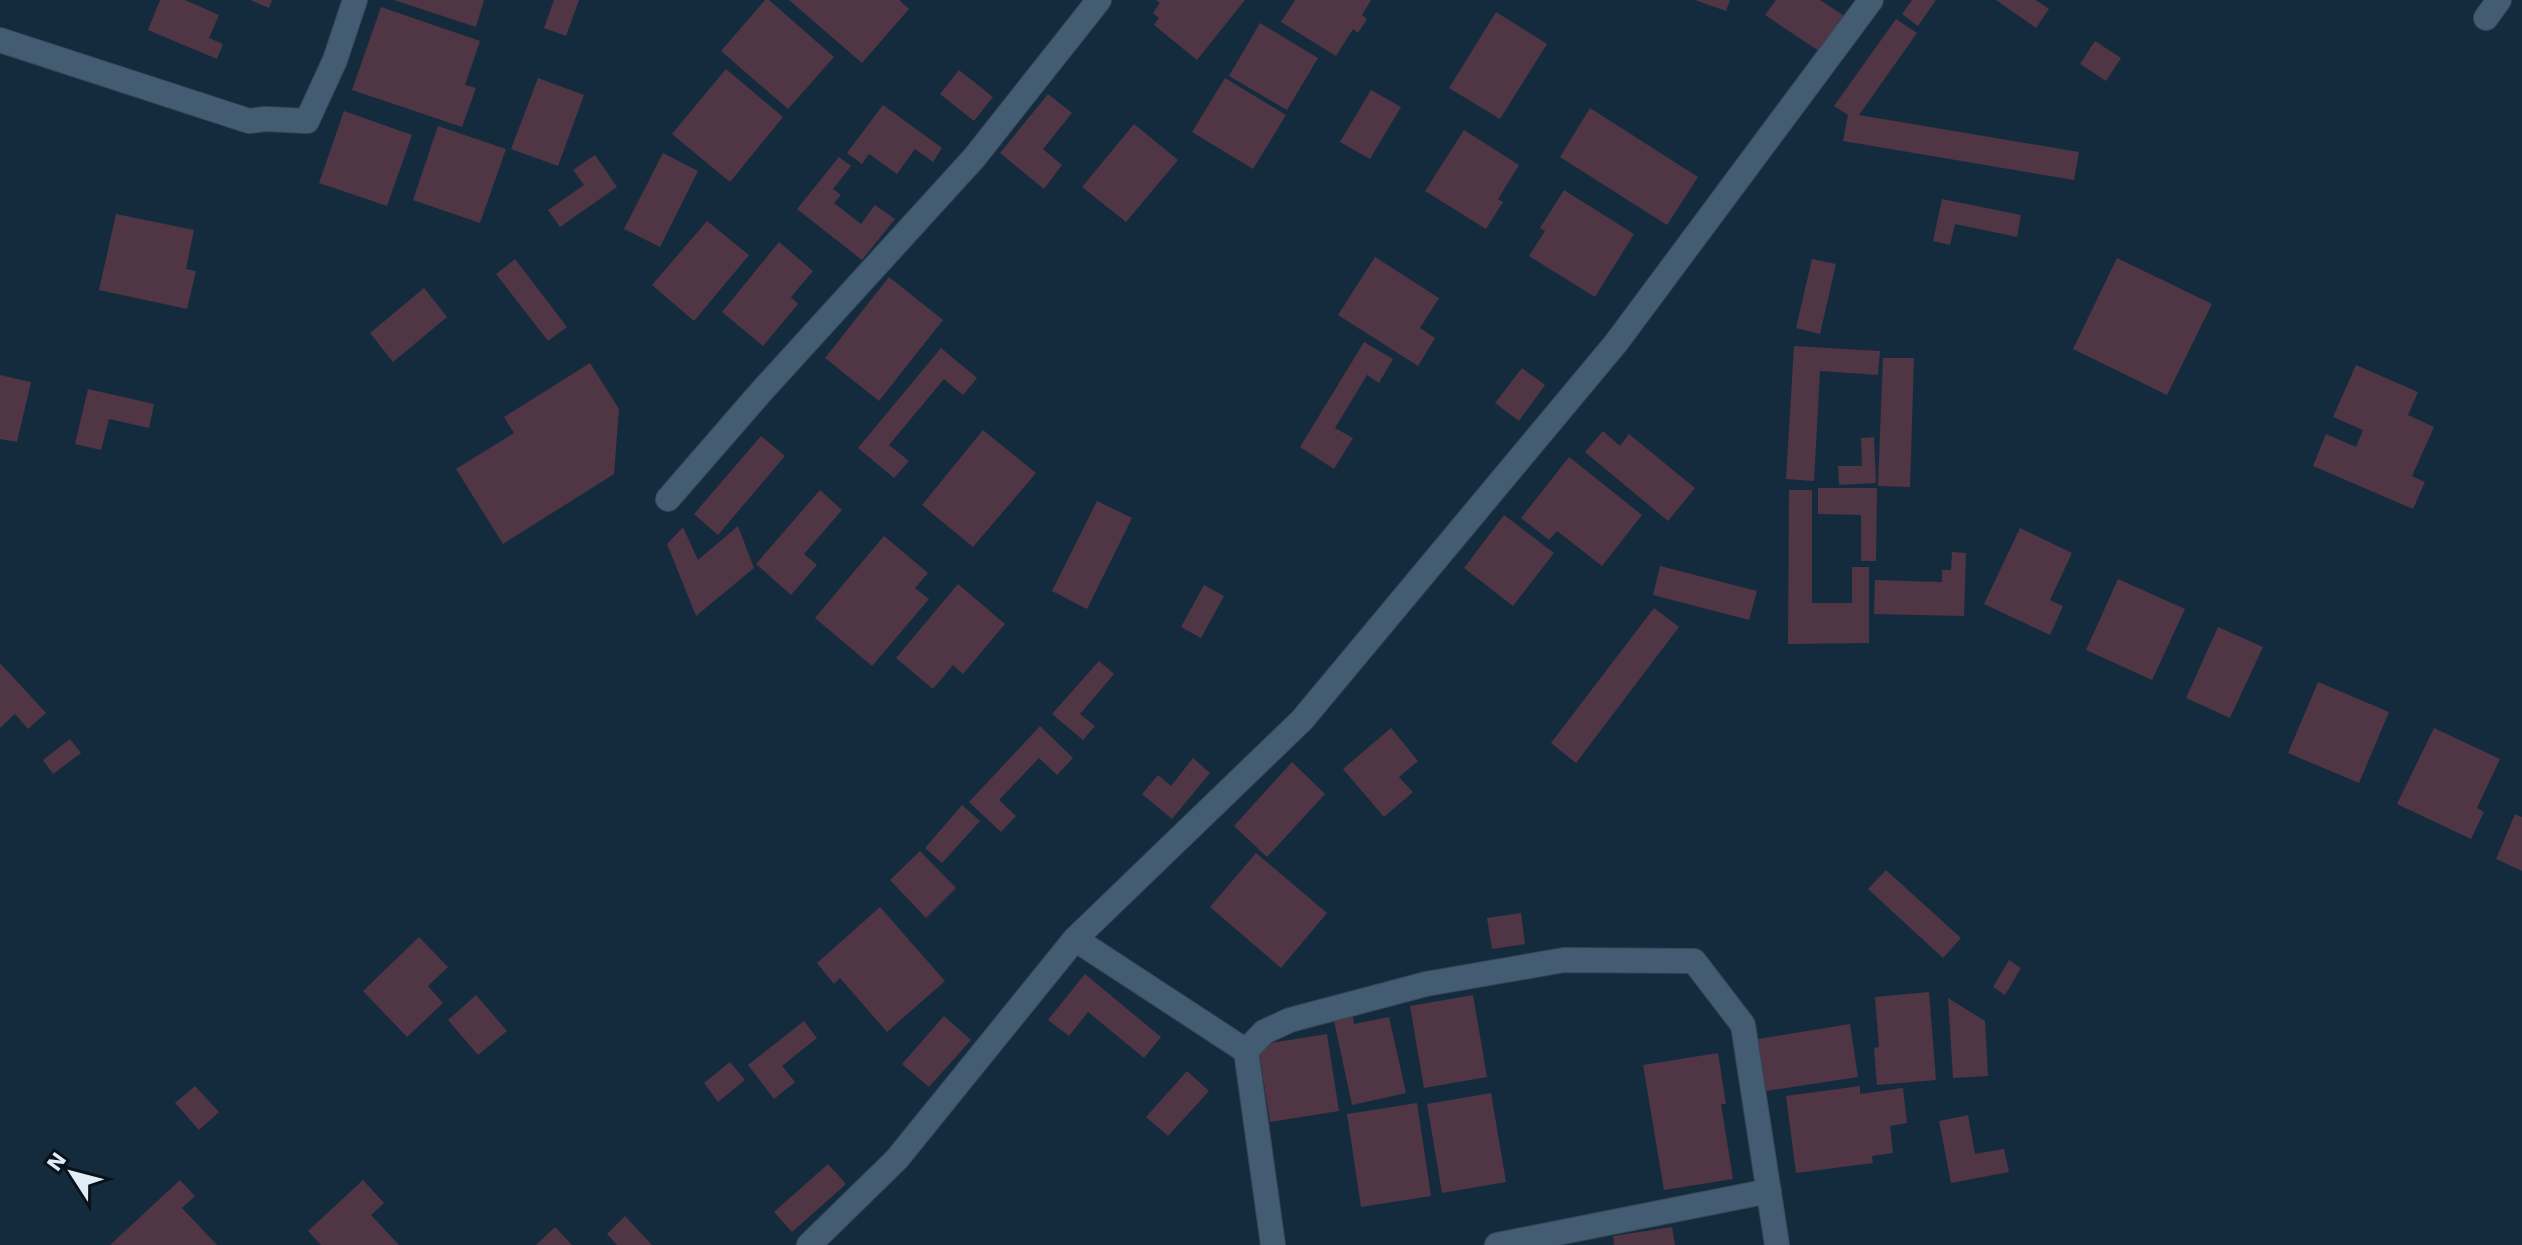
<svg xmlns="http://www.w3.org/2000/svg" width="2522" height="1245" viewBox="0 0 2522 1245" font-family="'Work Sans',sans-serif">
	<rect width="100%" height="100%" fill="#142b3d"/>
	<path fill="#503544" d="M160 0H185L219 15 209 38 223 44 217 59 148 30Z
		M250 0H272L269 8Z
		M394 0H484L476 27Z
		M554 0H579L566 36 544 28Z
		M765 0H769L834 57 788 109 721 51Z
		M789 0H899L909 9 862 63Z
		M1156 0H1245L1197 60 1154 25 1159 18 1153 13 1160 3Z
		M1295 0H1371L1362 15 1367 19 1358 33 1353 29 1336 56 1281 22Z
		M1695 0H1730L1726 11Z
		M1776 0H1820L1846 17 1822 53 1765 15Z
		M1912 0H1936L1918 26 1902 14Z
		M1996 0H2036L2049 9 2036 28Z
		M381 7 480 41 465 85 476 88 462 127 352 90Z
		M1496 12 1547 44 1500 119 1449 88Z
		M1896 19 1917 33 1859 115 2079 152 2074 180 1843 141 1848 115 1834 106Z
		M1260 23 1318 58 1287 110 1229 76Z
		M2095 41 2121 58 2106 81 2080 64Z
		M726 69 783 117 730 182 672 134Z
		M959 70 993 97 974 121 940 94Z
		M538 78 584 95 558 166 511 149Z
		M1225 78 1286 115 1253 169 1192 132Z
		M1371 90 1401 107 1370 159 1340 142Z
		M1048 94 1072 113 1043 149 1062 165 1044 189 1000 153Z
		M883 105 942 148 933 162 915 149 897 174 869 154 862 164 847 153Z
		M1590 108 1698 177 1667 225 1560 157Z
		M344 111 412 135 387 206 319 183Z
		M1134 124 1178 160 1126 222 1082 187Z
		M438 126 506 149 480 223 413 200Z
		M1464 130 1519 165 1498 199 1503 202 1486 229 1425 191Z
		M663 153 698 171 660 247 624 229Z
		M595 155 617 187 560 227 548 210 584 185 573 170Z
		M839 157 851 166 833 189 841 195 834 203 861 224 875 205 895 219 862 260 797 209Z
		M1564 190 1634 234 1595 297 1529 256 1545 231 1540 228Z
		M1942 199 2021 215 2017 237 1955 224 1950 245 1933 241Z
		M116 214 194 230 186 269 196 271 187 309 99 290Z
		M707 221 749 255 694 321 652 285Z
		M779 242 813 271 791 297 798 304 763 346 722 312Z
		M1375 257 1439 298 1420 328 1435 338 1418 366 1338 315Z
		M2117 258 2212 304 2167 395 2073 349Z
		M515 259 567 327 548 341 496 274Z
		M1812 259 1836 264 1820 334 1796 328Z
		M889 277 943 320 879 401 825 358Z
		M424 288 447 317 393 362 370 333Z
		M1364 342 1393 359 1379 383 1367 375 1335 428 1353 438 1334 469 1300 447Z
		M1794 346 1880 351 1878 375 1820 371 1814 481 1786 479Z
		M941 348 977 378 963 395 944 379 889 445 909 461 894 478 858 448Z
		M1883 358H1914L1910 487 1878 486Z
		M590 363 619 409 614 474 503 544 456 469 514 433 504 417Z
		M2356 365 2418 392 2408 415 2434 427 2412 476 2425 482 2413 509 2313 466 2326 434 2356 447 2363 430 2333 417Z
		M1522 368 1545 385 1519 421 1495 403Z
		M0 375 31 382 17 442 0 439Z
		M88 389 154 404 149 428 109 419 101 450 75 444Z
		M983 430 1036 473 973 547 922 505Z
		M1603 431 1620 446 1629 434 1695 488 1668 521 1585 452Z
		M761 436 785 456 718 535 694 514Z
		M1874 437 1876 483 1839 485 1838 466H1862L1861 438Z
		M1569 457 1642 515 1602 566 1557 531 1549 540 1521 518Z
		M1818 488H1877L1876 561H1861V515L1818 514Z
		M820 490 842 510 804 554 817 565 791 595 756 564Z
		M1789 490H1812V603H1852V567H1869V643L1788 644Z
		M1097 501 1132 518 1087 609 1052 591Z
		M1504 515 1554 553 1513 606 1464 568Z
		M738 526 754 568 696 616 667 544 683 527 698 560Z
		M2020 528 2072 553 2050 600 2063 606 2050 635 1984 604Z
		M884 536 928 573 915 588 929 599 872 666 815 618Z
		M1952 552 1966 553 1964 616 1874 614 1875 580 1942 582V570H1951Z
		M1660 566 1757 591 1749 620 1653 595Z
		M2118 579 2185 609 2152 680 2086 650Z
		M958 584 1005 624 963 674 953 665 933 689 896 658Z
		M1204 585 1224 596 1201 638 1181 627Z
		M1654 608 1679 627 1576 763 1551 743Z
		M2218 627 2263 647 2230 718 2186 698Z
		M1099 661 1114 674 1080 714 1095 726 1083 740 1052 714Z
		M0 663 46 713 28 729 15 714 0 728Z
		M2318 682 2389 712 2359 783 2288 753Z
		M1040 726 1073 758 1057 775 1039 758 999 800 1016 816 1001 832 969 802Z
		M1391 728 1418 761 1399 777 1413 792 1384 817 1343 769Z
		M2434 728 2500 759 2477 808 2484 812 2471 839 2397 804Z
		M70 739 81 753 53 774 43 760Z
		M1193 758 1210 773 1172 819 1142 794 1158 775 1171 786Z
		M1292 762 1325 794 1267 857 1234 826Z
		M962 805 980 821 942 863 925 848Z
		M2515 814 2522 817V871L2496 859Z
		M920 851 956 888 926 918 890 880Z
		M1256 853 1327 913 1281 968 1210 907Z
		M1886 870 1961 938 1943 958 1868 889Z
		M880 907 945 981 887 1032 840 978 834 984 817 963Z
		M1521 913 1525 944 1492 949 1487 918Z
		M419 937 448 967 428 986 443 1003 407 1037 363 991Z
		M2009 960 2021 968 2005 995 1993 987Z
		M1085 974 1161 1037 1144 1058 1088 1012 1069 1036 1048 1020Z
		M1929 992 1936 1080 1877 1085 1874 1048 1879 1047 1875 997Z
		M476 995 507 1031 478 1055 448 1020Z
		M1473 995 1487 1077 1424 1088 1410 1006Z
		M1948 998 1985 1021 1988 1076 1953 1078Z
		M944 1016 971 1040 929 1087 902 1064Z
		M1353 1017 1354 1024 1389 1017 1406 1093 1352 1105 1334 1021Z
		M804 1021 817 1038 782 1066 795 1082 774 1099 748 1065Z
		M1850 1024 1858 1077 1766 1091 1758 1039Z
		M1327 1034 1339 1111 1270 1122 1258 1045Z
		M1718 1053 1726 1104H1721L1733 1179 1664 1190 1643 1065Z
		M730 1062 745 1080 718 1102 704 1083Z
		M1187 1071 1209 1091 1168 1136 1146 1117Z
		M195 1086 219 1112 199 1130 175 1103Z
		M1860 1086V1094L1903 1088 1907 1123 1890 1126 1893 1153 1872 1156 1873 1163 1796 1173 1786 1096Z
		M1491 1093 1506 1182 1442 1193 1427 1104Z
		M1417 1103 1431 1196 1361 1207 1347 1114Z
		M1968 1115 1975 1154 2004 1149 2009 1172 1951 1183 1939 1121Z
		M828 1164 846 1184 792 1232 774 1212Z
		M180 1180 195 1196 182 1208 217 1245H110Z
		M363 1180 384 1203 371 1215 399 1245H321L308 1231Z
		M625 1216 652 1245H617L607 1234Z
		M555 1227 572 1245H536Z
		M1672 1227 1675 1245H1614L1613 1236Z"/>
	<g fill="none" stroke-linecap="round" stroke-linejoin="round">
		<defs>
			<path id="minor" d="M2486 18 2499 0
				M0 40 249 121 266 119 307 121 335 60 355 0
				M668 499 760 393 974 158 1099 0
				M1075 939 1246 1051 1264 1032 1290 1020 1426 984 1564 960 1694 961 1743 1025 1777 1245
				M1246 1051 1273 1245
				M809 1245 897 1159 1075 939 1302 720 1616 343 1871 0
				M1497 1245 1769 1191"/>
		</defs>
		<use href="#minor" stroke="#364757" stroke-width="26"/>
		<use href="#minor" stroke="#445c71" stroke-width="24"/>
	</g>
	<g transform="translate(72 1173) rotate(306)" stroke="#09121b" stroke-width="6" paint-order="stroke">
	<path d="M0-6L14 30L0 20L-14 30Z" fill="#dfedf9"/>
	<text y="-12" font-size="22" font-weight="bold" text-anchor="middle" fill="#dfedf9">N</text>
	</g>
</svg>
